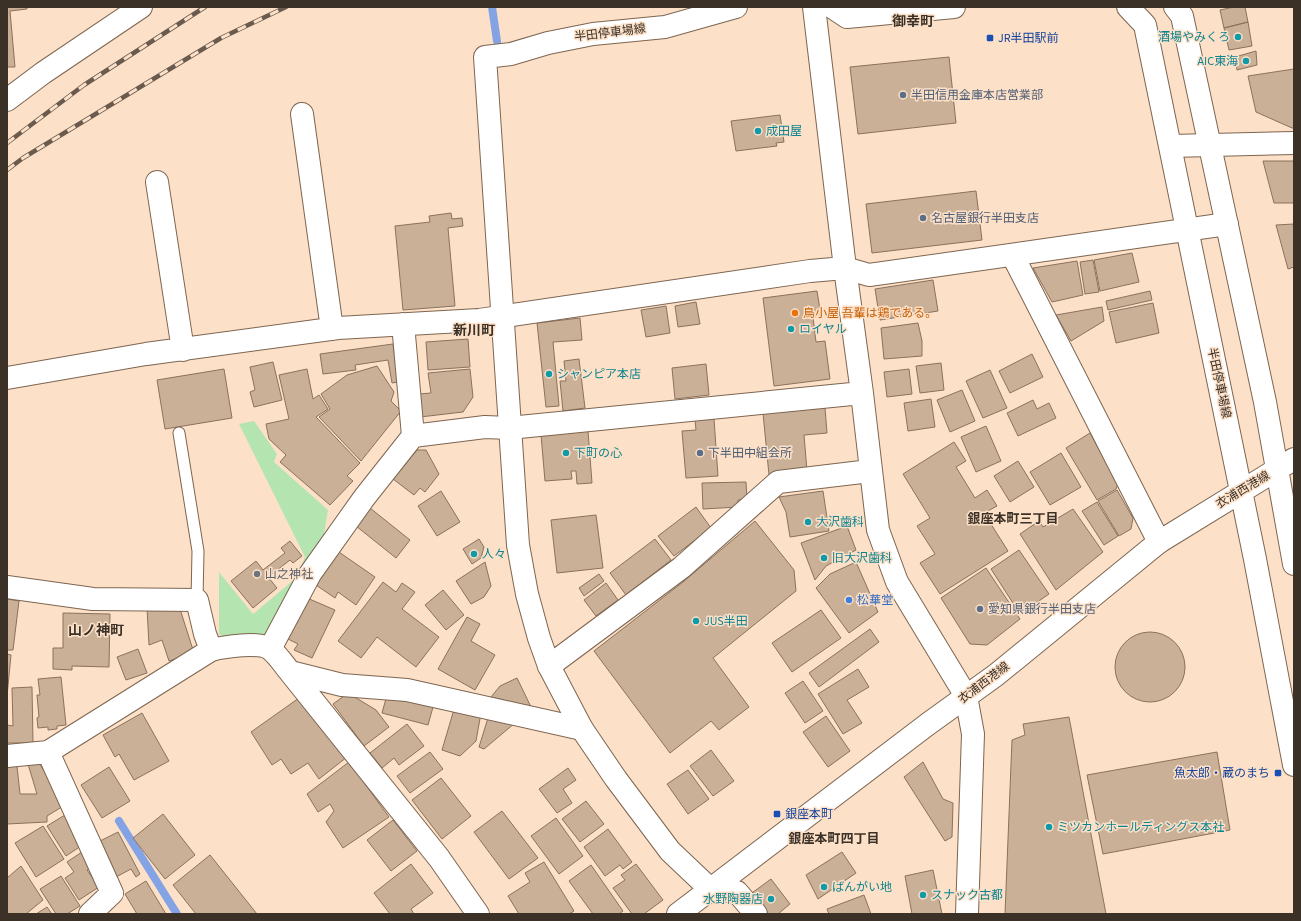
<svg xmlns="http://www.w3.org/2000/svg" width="1301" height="921" viewBox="0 0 1301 921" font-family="'Source Sans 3','Noto Sans JP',sans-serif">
	<rect width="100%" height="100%" fill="#fce0c8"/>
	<path fill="#b4e5b1" d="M254 421 277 454 274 462 328 510 322 546 266 640 230 641 219 634V572L253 614 297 577 305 557 239 424Z"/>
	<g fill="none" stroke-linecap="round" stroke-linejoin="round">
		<path stroke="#83a3e4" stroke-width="8" d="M492 7 497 41
			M119 821 177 914"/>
	</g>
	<path fill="#cbb098" stroke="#8b725c" d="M7 7H27V9L10 11 15 67H7Z
		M1234 7H1245L1248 22 1224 28 1220 10Z
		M1248 22 1252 46 1229 50 1224 28Z
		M1256 51 1257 65 1237 70 1235 57Z
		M949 57 956 123 858 134 850 67Z
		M1294 69V128H1292L1256 112 1248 76Z
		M780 115 784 142 776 143 777 146 736 151 731 121Z
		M1263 161H1294V203H1274Z
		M976 191 982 240 872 253 866 204Z
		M451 213 452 219 462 218 463 226 448 228 455 306 403 310 395 226 430 222 429 216Z
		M1294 224V267L1288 269 1276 225Z
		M1132 253 1139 282 1100 291 1094 260Z
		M1093 260 1099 292 1085 294 1080 262Z
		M1077 261 1083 295 1052 302 1033 268Z
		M933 280 938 311 880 320 875 289Z
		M817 291 821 316 813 317 816 342 825 341 830 379 774 386 763 298Z
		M1150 291 1152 300 1108 310 1106 301Z
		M696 302 700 324 678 327 675 306Z
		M1153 303 1159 333 1116 343 1109 312Z
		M666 306 670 333 646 337 641 310Z
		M1102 307 1104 321 1071 341 1056 315Z
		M580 318 582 340 553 342 559 406 546 407 537 323Z
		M918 323 922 341V356L884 359 881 328Z
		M468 339 470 367 428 370 426 342Z
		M393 344 398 382 392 383 388 360 355 365 356 370 323 374 320 354Z
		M1032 354 1043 377 1010 393 999 371Z
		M579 359 585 408 563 411 560 381H566L564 361Z
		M273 362 282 400 254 407 250 392 255 390 250 367Z
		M941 363 944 390 920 393 916 366Z
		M706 364 709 395 675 399 672 368Z
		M377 366 394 392 391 401 401 411 361 461 319 417 330 409 321 394 347 375Z
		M224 369 232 418 165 429 157 380Z
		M307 369 313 399 319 395 328 409 316 417 360 463 347 476 353 481 330 505 280 462 286 455 269 439 266 424 289 419 279 375Z
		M470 369 473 397 463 412 420 417 419 394 431 393 428 373Z
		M909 369 912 394 887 397 884 372Z
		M990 370 1007 408 983 418 966 381Z
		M962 390 975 421 950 432 937 400Z
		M931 399 935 427 908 431 904 403Z
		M1033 400 1037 409 1049 403 1056 418 1018 436 1007 413Z
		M825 408 827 433 804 435 807 471 769 475 763 413Z
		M714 419 718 476 686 478 682 431 696 430 695 420Z
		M986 426 1001 461 976 472 961 437Z
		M588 431 592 483 577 484 576 471H571L572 479 545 481 541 435Z
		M1090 433 1118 484 1116 489 1097 500 1066 448Z
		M954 442 966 461 956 467 975 498 987 490 997 506 984 513 1008 551 940 594 920 563 935 554 917 526 930 518 903 474Z
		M417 450H426L439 474 425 492 420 488 414 495 393 479Z
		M1061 453 1081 487 1050 505 1030 472Z
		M1018 461 1034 487 1010 502 994 476Z
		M746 482 747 499 738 500V507L703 509 702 483Z
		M1117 490 1133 518 1131 529 1119 536 1098 501Z
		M441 491 460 522 437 536 418 506Z
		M823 491 829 531 790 537 786 512 779 497Z
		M1097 502 1118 536 1104 545 1082 511Z
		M696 507 711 528 674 556 658 536Z
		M370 508 410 540 396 558 356 526Z
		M1073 509 1103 552 1056 590 1020 534 1039 521 1043 527Z
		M596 515 603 568 557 573 551 520Z
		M755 521 794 570 796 591 713 658 749 707 719 730 711 721 670 753 594 651 683 582Z
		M847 526 856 550 826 566 815 580 801 543Z
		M479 539 484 547 481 558 472 564 463 549Z
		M655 539 671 560 626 595 610 573Z
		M290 541 302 556 293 563 290 560 268 577 277 588 253 608 231 581 256 561 263 570 285 553 281 548Z
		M336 550 375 577 356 605 338 592 335 598 313 583Z
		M1019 550 1049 594 1020 614 991 569Z
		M485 562 491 586 484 597 471 604 456 581Z
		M856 562 878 612 849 633 816 588 830 574Z
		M986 568 1020 619 987 645 970 644 941 598Z
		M599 574 604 581 584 596 579 588Z
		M383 582 396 592 402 583 415 592 402 609 439 637 416 667 377 637 361 658 338 641Z
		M606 583 618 600 596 616 584 600Z
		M443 590 464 615 446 630 425 605Z
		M307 598 335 610 312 658 294 650 298 644 288 639Z
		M7 599 19 601 13 650H7Z
		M147 608 180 609 194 653 169 661 162 640 149 645Z
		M821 610 841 638 792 672 772 643Z
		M63 613 110 614 109 667 72 666V670L53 669V648H63Z
		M467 617 480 624 471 641 495 655 475 690 438 669Z
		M870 629 879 642 819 687 809 673Z
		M1115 667a35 35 0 1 1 70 0a35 35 0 1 1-70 0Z
		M138 649 147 673 126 680 117 657Z
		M7 654 11 655 7 696Z
		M858 669 869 687 847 700 862 723 843 734 818 694Z
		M61 677 66 725 57 726V729L48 730V727L38 728 37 718 39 717 37 695H40L38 679Z
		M517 678 531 707 491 697 500 686Z
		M803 681 823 711 805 723 785 693Z
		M32 687 33 743H7V725L13 726 12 688Z
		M348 693 376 710 389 727 364 746 333 704Z
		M387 695 433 707 428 725 382 713Z
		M299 698 347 757 319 779 308 763 291 774 281 759 272 765 251 732Z
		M455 706 481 713 476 741 460 756 442 750Z
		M142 713 169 761 134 780 119 754 115 757 103 735Z
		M826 716 850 751 828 767 803 732Z
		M1069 717 1106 914H1005L1012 740 1025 735 1023 724Z
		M488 718 515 723 484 749 479 747Z
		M407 724 424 746 399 765 394 758 382 768 370 753Z
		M711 750 734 781 713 796 690 766Z
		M430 752 443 769 410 793 397 776Z
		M1217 752 1230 830 1103 854 1087 775Z
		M38 761 65 805 47 816V822L7 824V766H17L20 794H37L28 764Z
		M349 762 389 817 343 848 326 822 334 811 330 804 318 812 307 794Z
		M923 762 943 799 953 803 952 837 945 841 904 777Z
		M109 767 130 801 102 818 81 785Z
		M568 768 576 780 563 789 572 803 557 813 539 789Z
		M688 770 709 799 688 814 667 784Z
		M441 778 471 816 442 839 412 800Z
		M586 801 604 824 580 842 562 819Z
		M502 811 538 858 509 879 474 832Z
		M163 814 195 855 165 879 133 838Z
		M65 815 84 844 66 856 47 826Z
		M556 818 583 856 559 874 531 836Z
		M393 820 417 851 391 871 367 840Z
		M43 826 64 859 36 877 15 843Z
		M608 829 632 862 623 869 620 865 605 876 584 847Z
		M118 832 140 874 136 877 131 869 116 877 110 864 111 863 100 841Z
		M82 852 91 867 87 870 99 887 79 900 65 878 74 872 67 862Z
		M842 852 856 873 818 899 806 875Z
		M210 855 257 914H196L173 885Z
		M544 862 574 911 569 914H519L508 896 530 882 525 873Z
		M411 864 433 893 411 909 414 914H390L374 893Z
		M636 864 663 900 644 914H632L613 888 625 880 621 875Z
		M591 865 623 911 619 914H593L569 881Z
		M21 866 43 900 26 914H7V878Z
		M933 870 942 914H912L905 876Z
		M61 876 80 906 67 914H56L40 889Z
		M771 879 790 904 778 914H768L752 893Z
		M146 881 166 914H137L125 894Z
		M864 895 871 914H829L827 909Z
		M47 907 52 914H36Z"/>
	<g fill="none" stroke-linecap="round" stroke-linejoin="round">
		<defs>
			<path id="lane" d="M179 433 198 551 197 600"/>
			<path id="street" d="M814 7 845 268 862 393 878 530 897 582 966 696 973 734 967 914
				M7 100 43 73 141 7
				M302 114 332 329
				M1171 146 1294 143
				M157 182 183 350
				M1013 256 1159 542
				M403 324 413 436
				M7 378 146 354 338 328 479 320 810 271 845 268 869 275 1227 224
				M7 587 93 599 197 600 205 634 211 650
				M270 649 310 574 364 498 413 436 485 427 509 428 862 393
				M549 666 681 568 778 482 870 471
				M290 672 342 685 407 690 582 729
				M48 752 112 893 90 914
				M7 756 48 752 211 650C223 647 261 641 270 649 278 655 284 665 290 672L439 858 478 914
				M710 889 737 892 756 914"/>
			<path id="secondary" d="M832 7 847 17 954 7
				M1128 7 1145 25 1255 559 1294 765
				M1175 7 1182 16 1265 402 1294 564
				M710 889 670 851 616 779 582 729 549 666 539 638 527 594 518 545 485 57 511 54 548 43 593 34 665 27 736 7
				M678 914 928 724 996 675 1159 542 1294 459"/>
		</defs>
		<use href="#lane" stroke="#7d6550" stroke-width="13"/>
		<use href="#street" stroke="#7d6550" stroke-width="24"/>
		<use href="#secondary" stroke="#7d6550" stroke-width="24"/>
		<use href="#lane" stroke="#fff" stroke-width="11"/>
		<use href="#street" stroke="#fff" stroke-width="22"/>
		<use href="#secondary" stroke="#fff" stroke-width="22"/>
		<defs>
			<path id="rail" d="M7 143 84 85 205 7
				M7 170 23 158 221 38 286 7"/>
		</defs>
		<use href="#rail" stroke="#6a5b4e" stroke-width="4.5"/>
		<use href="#rail" stroke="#fce0c8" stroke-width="3" stroke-dasharray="9" stroke-linecap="butt"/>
	</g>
	<g fill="#0f9aa8" stroke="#fce0c8" stroke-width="1.5">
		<circle cx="1238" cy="37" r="4"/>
		<circle cx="1246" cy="61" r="4"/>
		<circle cx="758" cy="131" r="4"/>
		<circle cx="791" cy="329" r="4"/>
		<circle cx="549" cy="374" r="4"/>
		<circle cx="566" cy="453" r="4"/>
		<circle cx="808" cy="522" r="4"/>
		<circle cx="474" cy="554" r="4"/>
		<circle cx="824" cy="558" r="4"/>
		<circle cx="696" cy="621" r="4"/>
		<circle cx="1049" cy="827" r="4"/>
		<circle cx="824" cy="887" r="4"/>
		<circle cx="923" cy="895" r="4"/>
		<circle cx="771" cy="899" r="4"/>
	</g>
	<g fill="#1a4fb4" stroke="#fce0c8" stroke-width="1.5">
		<rect x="986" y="34" width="8" height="8" rx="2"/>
		<rect x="1274" y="769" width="8" height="8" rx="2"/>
		<rect x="773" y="810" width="8" height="8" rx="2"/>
	</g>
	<g fill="#5c6f8a" stroke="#fce0c8" stroke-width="1.5">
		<circle cx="903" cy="95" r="4"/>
		<circle cx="923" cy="218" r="4"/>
		<circle cx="700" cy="453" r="4"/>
		<circle cx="980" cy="609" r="4"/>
	</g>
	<circle fill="#e8710a" stroke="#fce0c8" stroke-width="1.5" cx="795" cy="313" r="4"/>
	<circle fill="#6b7280" stroke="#fce0c8" stroke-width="1.5" cx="257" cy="574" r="4"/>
	<circle fill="#3f7fe0" stroke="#fce0c8" stroke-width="1.5" cx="849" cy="600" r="4"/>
	<g text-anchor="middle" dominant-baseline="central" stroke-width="3" stroke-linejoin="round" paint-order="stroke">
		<g font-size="12" fill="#3b3127" stroke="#fce0c8">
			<text transform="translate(610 33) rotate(-7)">半田停車場線</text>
			<text transform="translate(1219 383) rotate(78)">半田停車場線</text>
			<text transform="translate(1243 490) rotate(-31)">衣浦西港線</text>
			<text transform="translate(984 683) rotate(-37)">衣浦西港線</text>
		</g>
		<g font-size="12" fill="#0d838f" stroke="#fce0c8" text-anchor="start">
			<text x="1230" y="37" text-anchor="end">酒場やみくろ</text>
			<text x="1238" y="61" text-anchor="end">AIC東海</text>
			<text x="766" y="131">成田屋</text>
			<text x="799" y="329">ロイヤル</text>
			<text x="557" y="374">シャンピア本店</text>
			<text x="574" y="453">下町の心</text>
			<text x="816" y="522">大沢歯科</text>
			<text x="482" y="554">人々</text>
			<text x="832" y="558">旧大沢歯科</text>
			<text x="704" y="621">JUS半田</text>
			<text x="1057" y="827">ミツカンホールディングス本社</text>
			<text x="832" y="887">ばんがい地</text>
			<text x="931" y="895">スナック古都</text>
			<text x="763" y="899" text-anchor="end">水野陶器店</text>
		</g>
		<g font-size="12" fill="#164399" stroke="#fce0c8" text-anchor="start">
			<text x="998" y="38">JR半田駅前</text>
			<text x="1270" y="773" text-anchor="end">魚太郎・蔵のまち</text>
			<text x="785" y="814">銀座本町</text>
		</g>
		<g font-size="12" fill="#4e5e75" stroke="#fce0c8" text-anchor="start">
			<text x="911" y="95">半田信用金庫本店営業部</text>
			<text x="931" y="218">名古屋銀行半田支店</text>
			<text x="708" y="453">下半田中組会所</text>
			<text x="988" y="609">愛知県銀行半田支店</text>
		</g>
		<g font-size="12" fill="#c56008" stroke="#fce0c8" text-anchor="start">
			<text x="803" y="313">鳥小屋 吾輩は鶏である。</text>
		</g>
		<g font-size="12" fill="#5b616d" stroke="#fce0c8" text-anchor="start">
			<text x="265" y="574">山之神社</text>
		</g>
		<g font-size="12" fill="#366cbe" stroke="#fce0c8" text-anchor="start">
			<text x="857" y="600">松華堂</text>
		</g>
		<g font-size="13" font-weight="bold" fill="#3b3127" stroke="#fce0c8">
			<text x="1013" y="519">銀座本町三丁目</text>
			<text x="834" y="839">銀座本町四丁目</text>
		</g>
		<g font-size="14" font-weight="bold" fill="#3b3127" stroke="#fce0c8">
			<text x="913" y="22">御幸町</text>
			<text x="474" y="331">新川町</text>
			<text x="96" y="631">山ノ神町</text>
		</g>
	</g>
	<rect width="1301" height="921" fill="none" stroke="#3b3127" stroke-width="16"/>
</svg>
